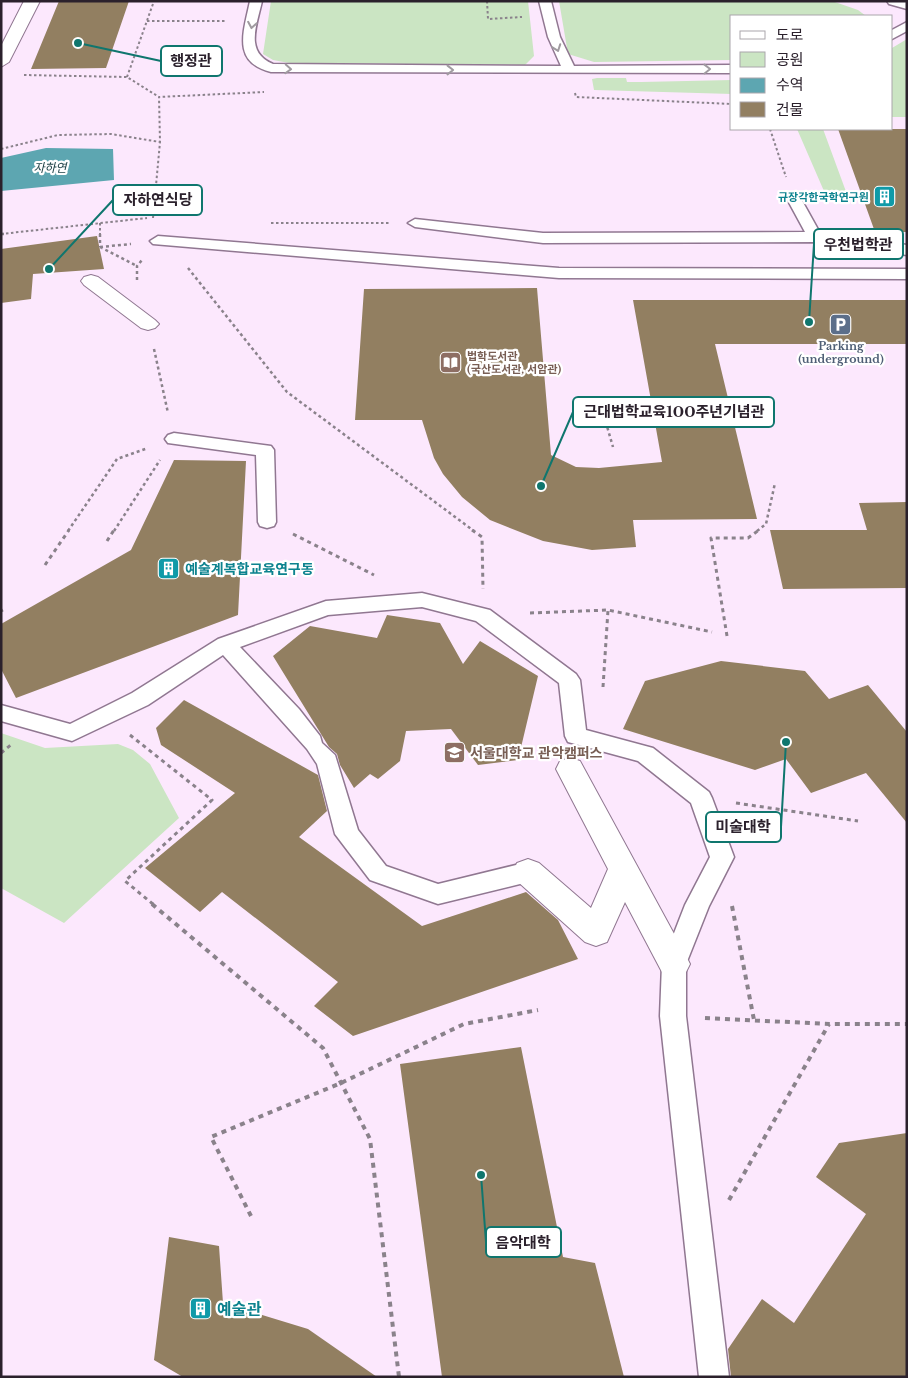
<svg xmlns="http://www.w3.org/2000/svg" width="908" height="1378" viewBox="0 0 908 1378" font-family="'Libre Baskerville','Noto Sans KR',serif">
	<rect width="100%" height="100%" fill="#fcf6fc"/>
	<path fill="#fce8fd" fill-rule="evenodd" d="M1 1H893L907 5V1377H1ZM732 16H892V129H732Z"/>
	<path fill="#cbe5c3" d="M271 1H528L534 56 525 65 289 63 273 60 263 54Z
		M559 1H832L858 10 866 16H732V60L594 62 568 54Z
		M907 39V117H892V48Z
		M597 78H626L627 82H641L732 80V94L594 90 592 79Z
		M797 129H823L848 197 827 198Z
		M1 733 45 748 118 744 133 750 150 764 179 818 64 923 1 888Z"/>
	<path fill="#5da6b1" d="M46 148 113 149 114 180 1 191V158Z"/>
	<path fill="#927f61" d="M59 1H129L106 68 31 69Z
		M838 129H907V232H875Z
		M97 236 104 269 33 274 31 299 1 303V249Z
		M537 288 551 455 576 467 599 468 662 462 633 300H907V344H715L757 519 633 520 636 547 592 550 543 541 490 520 462 497 443 474 434 458 422 420H355L364 289Z
		M174 460 246 461 238 615 16 698 1 669V624L131 550Z
		M907 502V588L783 589 770 530H867L859 503Z
		M387 615 440 623 463 664 480 641 538 676 518 760 478 765 451 729 406 731 400 761 378 779 370 774 354 788 340 765 337 754 329 747 273 656 310 626 377 638Z
		M721 661 805 671 829 699 868 685 907 732V823L866 773 811 793 786 759 755 770 623 729 645 681Z
		M184 700 318 775 327 811 299 837 422 926 526 892 558 920 578 959 353 1036 314 1006 338 982 222 892 200 912 145 868 235 793 161 745 156 728Z
		M521 1047 563 1257 595 1263 624 1377H442L400 1064Z
		M907 1133V1377H731L728 1349 762 1299 794 1323 866 1214 816 1177 839 1143Z
		M169 1237 219 1246 223 1303 308 1329 377 1377H183L154 1360Z"/>
	<g fill="none" stroke-linecap="round" stroke-linejoin="round">
		<defs>
			<path id="lane" d="M250 1H262C257 25 244 52 273 64L561 66 548 37 539 1H551L560 37 574 66 732 65V73L271 72C231 62 244 31 250 1Z
				M887 1H907V9L889 4Z
				M907 22V31L892 39V30Z
				M793 193 800 197 820 233 907 245V255L815 242 543 243 415 227 408 223 415 219 543 233 805 232 786 197Z
				M158 236 559 268 907 269V279L559 278 153 244 150 241Z
				M174 433 271 446 274 450 276 522 274 526 267 528 260 526 258 522 256 455 168 443 165 439 168 435Z
				M422 593 490 610 576 674 580 680 586 730 653 748 709 792 712 798 734 857 709 906 686 964V1016L729 1377H699L660 1016 662 964 685 905 710 857 691 803 638 761 568 742 565 736 559 683 476 621 422 607 328 615 240 647 299 709 320 736 322 743 335 755 358 830 386 866 438 884 528 862 536 865 540 872 536 879 528 882 438 904 370 880 335 834 317 764 307 749 223 655 148 705 72 741 1 721V705L70 724 132 693 218 639 326 601Z"/>
			<path id="street" d="M24 1H40L9 62 1 67V46Z
				M91 275 98 277 155 320 159 324 155 328 148 330 141 328 84 285 81 281 84 277Z
				M570 758 580 761 685 954 690 964 685 974 674 978 663 974 625 902 607 942 596 946 585 942 517 881 513 872 517 863 528 859 539 863 591 908 608 869 556 769 560 761Z"/>
		</defs>
		<use href="#lane" stroke="#907791" stroke-width="3"/>
		<use href="#street" stroke="#907791" stroke-width="2"/>
		<path stroke="#8a828b" stroke-width="2" stroke-dasharray="2.5 2.5" stroke-linecap="butt" d="M487 1 488 19 522 17
			M147 21H227
			M24 75 127 77 159 97
			M127 77 154 1
			M575 93 576 97 732 104
			M770 129 786 177
			M1 149 58 135 111 134 160 142
			M153 218 160 142 159 97 264 92
			M100 223V235
			M271 223H390
			M1 234 147 218"/>
		<path stroke="#8a828b" stroke-width="2.5" stroke-dasharray="3 3" stroke-linecap="butt" d="M1 234H5
			M100 234V247
			M100 247 131 244
			M100 247 137 266
			M188 268 287 392 474 531
			M137 280V266L142 260
			M154 349 168 413
			M604 416 613 447
			M68 531 117 459 148 448
			M114 531 160 460
			M757 531 766 524 775 483"/>
		<path stroke="#8a828b" stroke-width="3" stroke-dasharray="4 4" stroke-linecap="butt" d="M472 530 482 537 483 589
			M293 534 374 575
			M107 541 114 530
			M45 565 69 530
			M1 611 3 610
			M530 613 608 610 712 632
			M727 636 711 538H748L759 530
			M603 687 608 610
			M130 735 212 800 125 881 154 905
			M1 753 12 744
			M736 803 858 821"/>
		<path stroke="#8a828b" stroke-width="4" stroke-dasharray="5 5" stroke-linecap="butt" d="M152 904 323 1048 370 1139 399 1377
			M732 906 754 1020
			M705 1018 829 1024H907
			M729 1200 829 1024
			M251 1216 211 1137 341 1083 464 1024 538 1010"/>
		<use href="#lane" fill="#fff" fill-rule="evenodd"/>
		<use href="#street" fill="#fff" fill-rule="evenodd"/>
	</g>
	<defs><path id="oneway-chevron" d="M-2-3.5L2.5 0L-2 3.5" fill="none" stroke-width="1.6" stroke-linecap="round" stroke-linejoin="round" transform="scale(1.25)"/></defs>
	<g stroke="#a09ba0">
		<use href="#oneway-chevron" transform="translate(252 25) rotate(100)"/>
		<use href="#oneway-chevron" transform="translate(557 48) rotate(70)"/>
		<use href="#oneway-chevron" transform="translate(288 69) rotate(3)"/>
		<use href="#oneway-chevron" transform="translate(707 69) rotate(-1)"/>
		<use href="#oneway-chevron" transform="translate(450 70)"/>
	</g>
	<defs>
		<symbol id="building-square" viewBox="-11 -11 22 22"><rect x="-9" y="-9" width="18" height="18" rx="4" fill="#0f9aa8" stroke="#fff"/><path d="M-4-6H4V6H1V3H-1V6H-4ZM-2.5-4.3h1.7v1.8h-1.7ZM.8-4.3h1.7v1.8H.8ZM-2.5-1h1.7V.8h-1.7ZM.8-1h1.7V.8H.8Z" fill="#fff"/></symbol>
		<symbol id="parking-square" viewBox="-11 -11 22 22"><rect x="-9" y="-9" width="18" height="18" rx="4" fill="#5c6f8a" stroke="#fff"/><path d="M-3.5-5.5H1a3.5 3.5 0 0 1 0 7H-1V5.5H-3.5ZM-1-3.4V-.6H.8a1.4 1.4 0 0 0 0-2.8Z" fill="#fff"/></symbol>
		<symbol id="library-square" viewBox="-11 -11 22 22"><rect x="-9" y="-9" width="18" height="18" rx="4" fill="#8d6e63" stroke="#fff"/><path d="M-6-4Q-3-5.5-.7-3.5V5Q-3 3-6 4ZM6-4Q3-5.5 .7-3.5V5Q3 3 6 4Z" fill="#fff"/></symbol>
		<symbol id="university-square" viewBox="-11 -11 22 22"><rect x="-9" y="-9" width="18" height="18" rx="4" fill="#8d6e63" stroke="#fff"/><path d="M0-5L7-2L0 1L-7-2ZM-4 1L0 2.5L4 1V4Q0 6-4 4Z" fill="#fff"/></symbol>
	</defs>
	<g fill-rule="evenodd">
		<use href="#building-square" x="872" y="184" width="25" height="25"/>
		<use href="#parking-square" x="828" y="312" width="25" height="25"/>
		<use href="#library-square" x="438" y="350" width="25" height="25"/>
		<use href="#building-square" x="156" y="556" width="25" height="25"/>
		<use href="#university-square" x="442" y="740" width="25" height="25"/>
		<use href="#building-square" x="188" y="1296" width="25" height="25"/>
	</g>
	<g text-anchor="middle" dominant-baseline="central" stroke-width="4.5" stroke-linejoin="round" paint-order="stroke">
		<g font-size="11" font-weight="bold" fill="#0d838f" stroke="#fff" text-anchor="end">
			<text x="869" y="197">규장각한국학연구원</text>
		</g>
		<g font-size="11" font-weight="bold" fill="#4e5e75" stroke="#fff">
			<text x="841" y="346">Parking<tspan x="841" dy="13">(underground)</tspan></text>
		</g>
		<g font-size="11" font-weight="bold" fill="#785e54" stroke="#fff" text-anchor="start">
			<text x="467" y="356">법학도서관<tspan x="467" dy="13">(국산도서관, 서암관)</tspan></text>
		</g>
		<g font-size="12" font-style="italic" fill="#173b40" stroke="#fff">
			<text x="50" y="167">자하연</text>
		</g>
		<g font-size="14" font-weight="bold" fill="#0d838f" stroke="#fff" text-anchor="start">
			<text x="185" y="569">예술계복합교육연구동</text>
		</g>
		<g font-size="14" font-weight="bold" fill="#785e54" stroke="#fff" text-anchor="start">
			<text x="470" y="753">서울대학교 관악캠퍼스</text>
		</g>
		<g font-size="16" font-weight="bold" fill="#0d838f" stroke="#fff" text-anchor="start">
			<text x="217" y="1309">예술관</text>
		</g>
	</g>
	<path fill="none" stroke="#0f766e" stroke-width="2" d="M78 43L161 61M49 269L113 200M809 322L814 244M541 486L573 412M786 742L781 827M481 1175L486 1242"/>
	<g fill="#0f766e" stroke="#fff" stroke-width="2">
		<circle cx="78" cy="43" r="5"/>
		<circle cx="49" cy="269" r="5"/>
		<circle cx="809" cy="322" r="5"/>
		<circle cx="541" cy="486" r="5"/>
		<circle cx="786" cy="742" r="5"/>
		<circle cx="481" cy="1175" r="5"/>
	</g>
	<g fill="#fff" stroke="#0f766e" stroke-width="2">
		<rect x="161" y="46" width="61" height="30" rx="5"/>
		<rect x="113" y="185" width="89" height="30" rx="5"/>
		<rect x="814" y="229" width="89" height="30" rx="5"/>
		<rect x="573" y="397" width="201" height="30" rx="5"/>
		<rect x="706" y="812" width="75" height="30" rx="5"/>
		<rect x="486" y="1227" width="75" height="30" rx="5"/>
	</g>
	<g font-size="15" text-anchor="middle" font-weight="bold" fill="#2b212c">
		<text x="191" y="66">행정관</text>
		<text x="158" y="205">자하연식당</text>
		<text x="858" y="250">우천법학관</text>
		<text x="674" y="417">근대법학교육100주년기념관</text>
		<text x="743" y="832">미술대학</text>
		<text x="523" y="1248">음악대학</text>
	</g>
	<rect width="908" height="1378" fill="none" stroke="#2b212c" stroke-width="5"/>
	<rect x="730" y="15" width="162" height="115" fill="#ffffff" stroke="#aaa6ab"/>
	<rect x="740" y="31" width="25" height="8" fill="#ffffff" stroke="#aaa6ab"/>
	<text x="776" y="40" font-size="15" fill="#2b212c">도로</text>
	<rect x="740" y="52" width="25" height="15" fill="#cbe5c3" stroke="#aaa6ab"/>
	<text x="776" y="65" font-size="15" fill="#2b212c">공원</text>
	<rect x="740" y="78" width="25" height="15" fill="#5da6b1" stroke="#aaa6ab"/>
	<text x="776" y="90" font-size="15" fill="#2b212c">수역</text>
	<rect x="740" y="102" width="25" height="15" fill="#927f61" stroke="#aaa6ab"/>
	<text x="776" y="115" font-size="15" fill="#2b212c">건물</text>
</svg>
